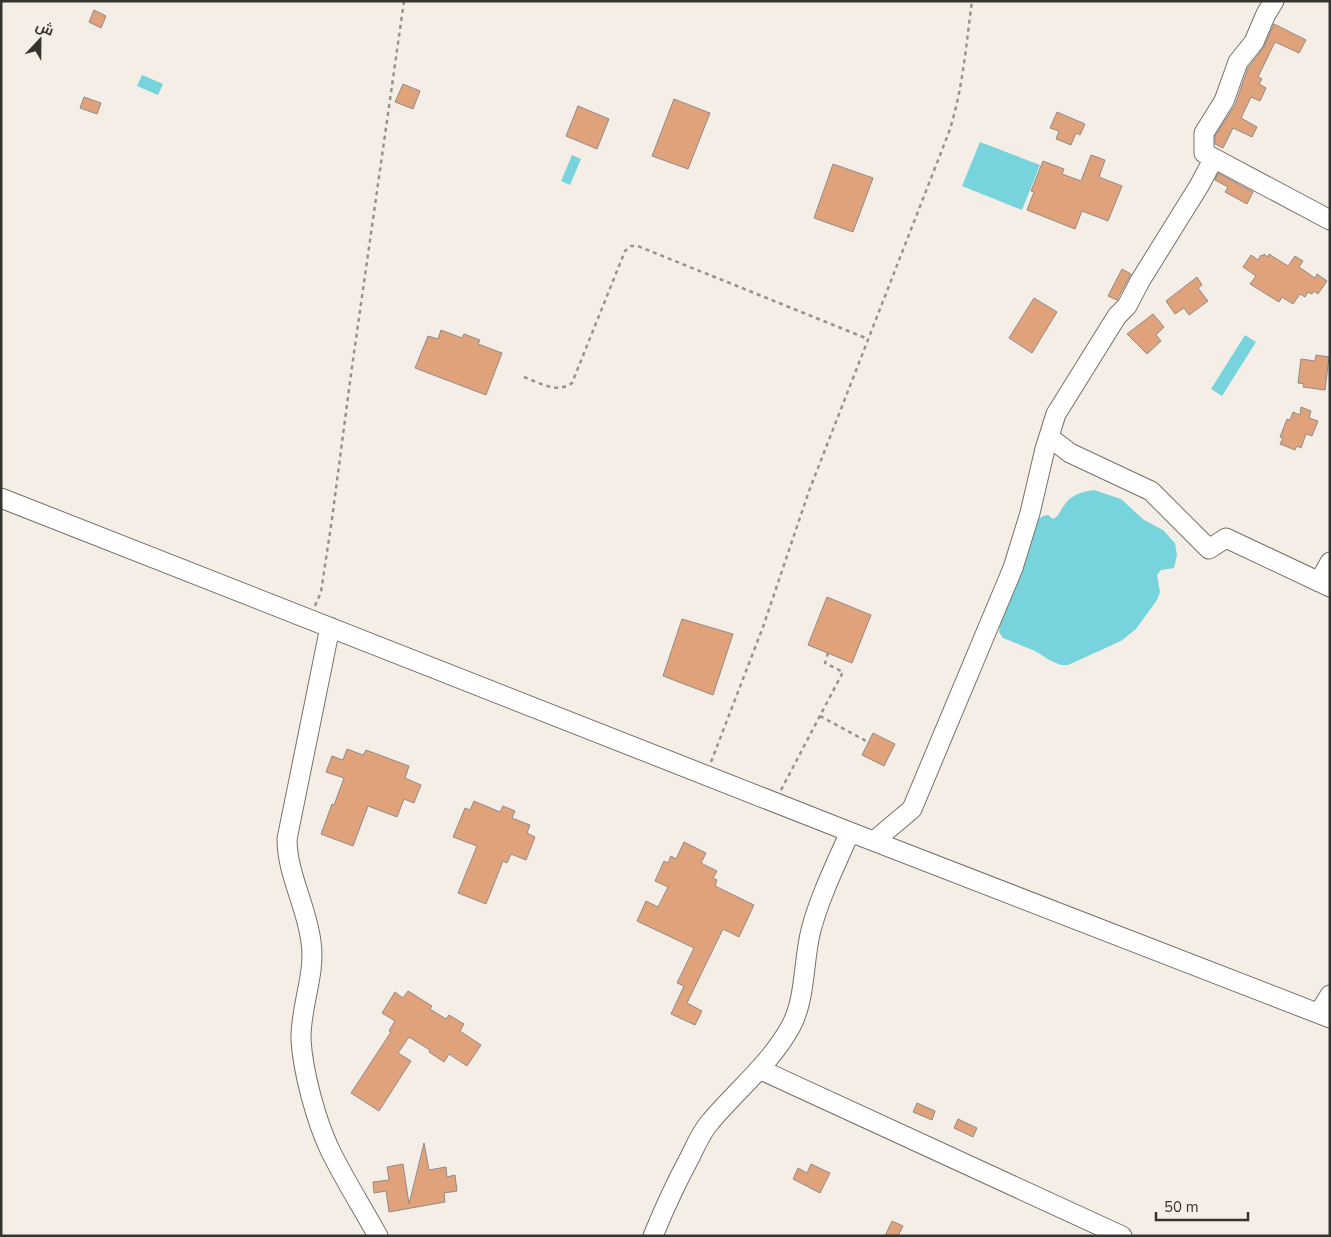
<svg xmlns="http://www.w3.org/2000/svg" width="1331" height="1237" viewBox="0 0 1331 1237" font-family="'Nunito Sans',Cairo,sans-serif">
	<rect width="100%" height="100%" fill="#f5eee7"/>
	<path fill="#77d4dc" d="M142 75 163 84 158 95 137 86Z
		M980 142 1040 165 1022 210 962 186Z
		M572 155 581 159 570 185 561 181Z
		M1245 335 1256 342 1222 396 1211 389Z
		M1094 490 1121 499 1144 520 1163 530 1175 543 1177 555 1174 568 1161 570 1157 575 1160 592 1157 600 1136 629 1121 641 1068 665H1061L1051 661 1035 651 1003 638 999 632 1000 624 1020 577 1039 519 1043 516 1048 515 1053 519C1059 516 1059 513 1063 507 1070 495 1081 492 1094 490Z"/>
	<path fill="#dfa27b" stroke="#938b86" d="M94 10 106 16 101 28 89 22Z
		M1274 24 1306 40 1299 53 1275 42 1258 77 1262 79 1259 84 1266 88 1260 101 1251 97 1241 118 1257 127 1252 137 1233 128 1223 148 1215 144V136L1235 105 1248 68 1264 47Z
		M403 84 420 91 413 109 395 102Z
		M84 97 101 103 97 114 80 108Z
		M674 99 710 113 688 169 652 156Z
		M578 106 609 119 597 149 566 136Z
		M1057 112 1085 124 1080 135 1076 133 1071 145 1056 139 1059 131 1050 128Z
		M1091 155 1105 160 1099 177 1122 186 1108 221 1082 211 1075 229 1027 210 1034 192 1031 191 1043 161 1064 169 1062 174 1081 181Z
		M833 164 873 178 853 232 814 218Z
		M1218 173 1253 192 1247 204 1225 192 1228 187 1215 180Z
		M1264 254 1268 257 1269 254 1288 266 1295 256 1303 261 1299 267 1315 278 1317 274 1327 281 1318 294 1314 291 1312 294 1308 292 1305 297 1300 294 1293 304 1282 297 1279 302 1250 284 1256 276 1243 267 1251 255 1258 260 1261 255 1263 256Z
		M1122 269 1131 274 1117 300 1108 296Z
		M1197 277 1202 285 1198 288 1208 301 1189 315 1184 308 1175 314 1166 301Z
		M1034 298 1057 312 1032 353 1009 338Z
		M1153 314 1164 327 1156 335 1161 341 1147 354 1127 334Z
		M441 330 462 338 464 334 480 340 478 344 502 353 486 395 415 368 428 336 438 339Z
		M1316 355 1329 357 1325 390 1303 387 1304 384 1298 383 1301 359 1315 361Z
		M1301 407 1311 411 1309 418 1318 421 1312 436 1306 434 1301 448 1297 446 1295 450 1280 444 1283 438 1280 437 1287 419 1290 420 1293 412 1300 415Z
		M827 597 871 615 852 663 808 645Z
		M682 619 733 634 713 695 663 676Z
		M873 733 895 744 884 766 862 755Z
		M347 749 363 755 366 750 409 766 405 778 421 785 414 803 404 799 397 817 368 806 353 846 321 834 332 804 334 805 344 778 326 772 332 756 343 760Z
		M474 801 500 812 503 806 515 811 512 818 530 825 527 833 535 837 526 860 511 854 507 863 503 861 486 904 458 893 477 846 453 837 465 808 470 810Z
		M684 842 706 853 701 863 717 871 713 878 717 880 715 886 754 905 739 937 723 929 687 1003 702 1011 695 1025 671 1014 684 986 677 983 694 948 637 921 646 901 658 907 668 887 655 881 664 861 668 863 671 856 676 859Z
		M408 991 432 1006 430 1009 446 1019 449 1015 464 1024 460 1031 481 1045 467 1066 449 1054 444 1062 429 1052 430 1050 409 1037 398 1053 411 1061 379 1111 351 1093 391 1032 389 1031 395 1021 382 1013 395 992 403 998Z
		M917 1103 935 1111 932 1120 913 1112Z
		M958 1119 977 1128 973 1137 954 1128Z
		M424 1143 429 1170 446 1167 447 1177 455 1175 457 1191 444 1193 445 1202 389 1212 386 1191 374 1193 373 1182 389 1180 387 1167 403 1164 409 1204Z
		M811 1164 830 1173 820 1193 793 1179 798 1168 807 1173Z
		M892 1221 903 1226 898 1236H885Z"/>
	<g fill="none" stroke-linecap="round" stroke-linejoin="round">
		<defs>
			<path id="minor" d="M1274 1 1266 14 1254 42 1238 62 1224 101 1204 133V153L1330 220
				M1049 437 1070 453 1151 491 1209 549 1226 538 1330 587
				M1 498 850 832 1330 1018
				M1319 582 1330 562
				M330 627 287 839C287 874 307 907 311 942 316 974 300 1007 301 1040 303 1072 316 1121 330 1150 344 1179 362 1207 378 1236
				M874 841 912 809 1013 568 1030 513 1045 449 1056 414 1117 316 1127 306 1140 281 1199 186 1214 158
				M1319 1013 1330 995
				M759 1069 1122 1236
				M653 1236C664 1209 676 1183 690 1157 696 1145 701 1132 711 1121 737 1090 771 1063 791 1026 806 998 803 961 811 930 820 896 836 864 850 832"/>
		</defs>
		<use href="#minor" stroke="#76716a" stroke-width="21"/>
		<path stroke="#97928d" stroke-width="2.5" stroke-dasharray="4 4" stroke-linecap="butt" d="M524 377C540 383 557 394 572 383L625 251 631 246H638L868 339
			M315 606 321 592 332 519 351 374 404 1
			M820 716 866 741
			M711 762 763 627 809 491 949 132C963 89 966 45 972 1
			M781 790 843 672 825 663 828 653"/>
		<use href="#minor" stroke="#fff" stroke-width="19"/>
	</g>
	<rect width="1331" height="1237" fill="none" stroke="#363431" stroke-width="5"/>
	<g transform="translate(40 40) rotate(22)" stroke="#f5eee7" stroke-width="4" paint-order="stroke">
	<path d="M0-4L9 19L0 12L-9 19Z" fill="#363431"/>
	<text y="-8" font-size="14" font-weight="bold" text-anchor="middle" fill="#363431">ش</text>
	</g>
	<path d="M1156 1212v8h92v-8" fill="none" stroke="#363431" stroke-width="2.5"/>
	<text x="1164" y="1212" font-size="15" fill="#363431" stroke="#f5eee7" stroke-width="4" paint-order="stroke">50 m</text>
</svg>
